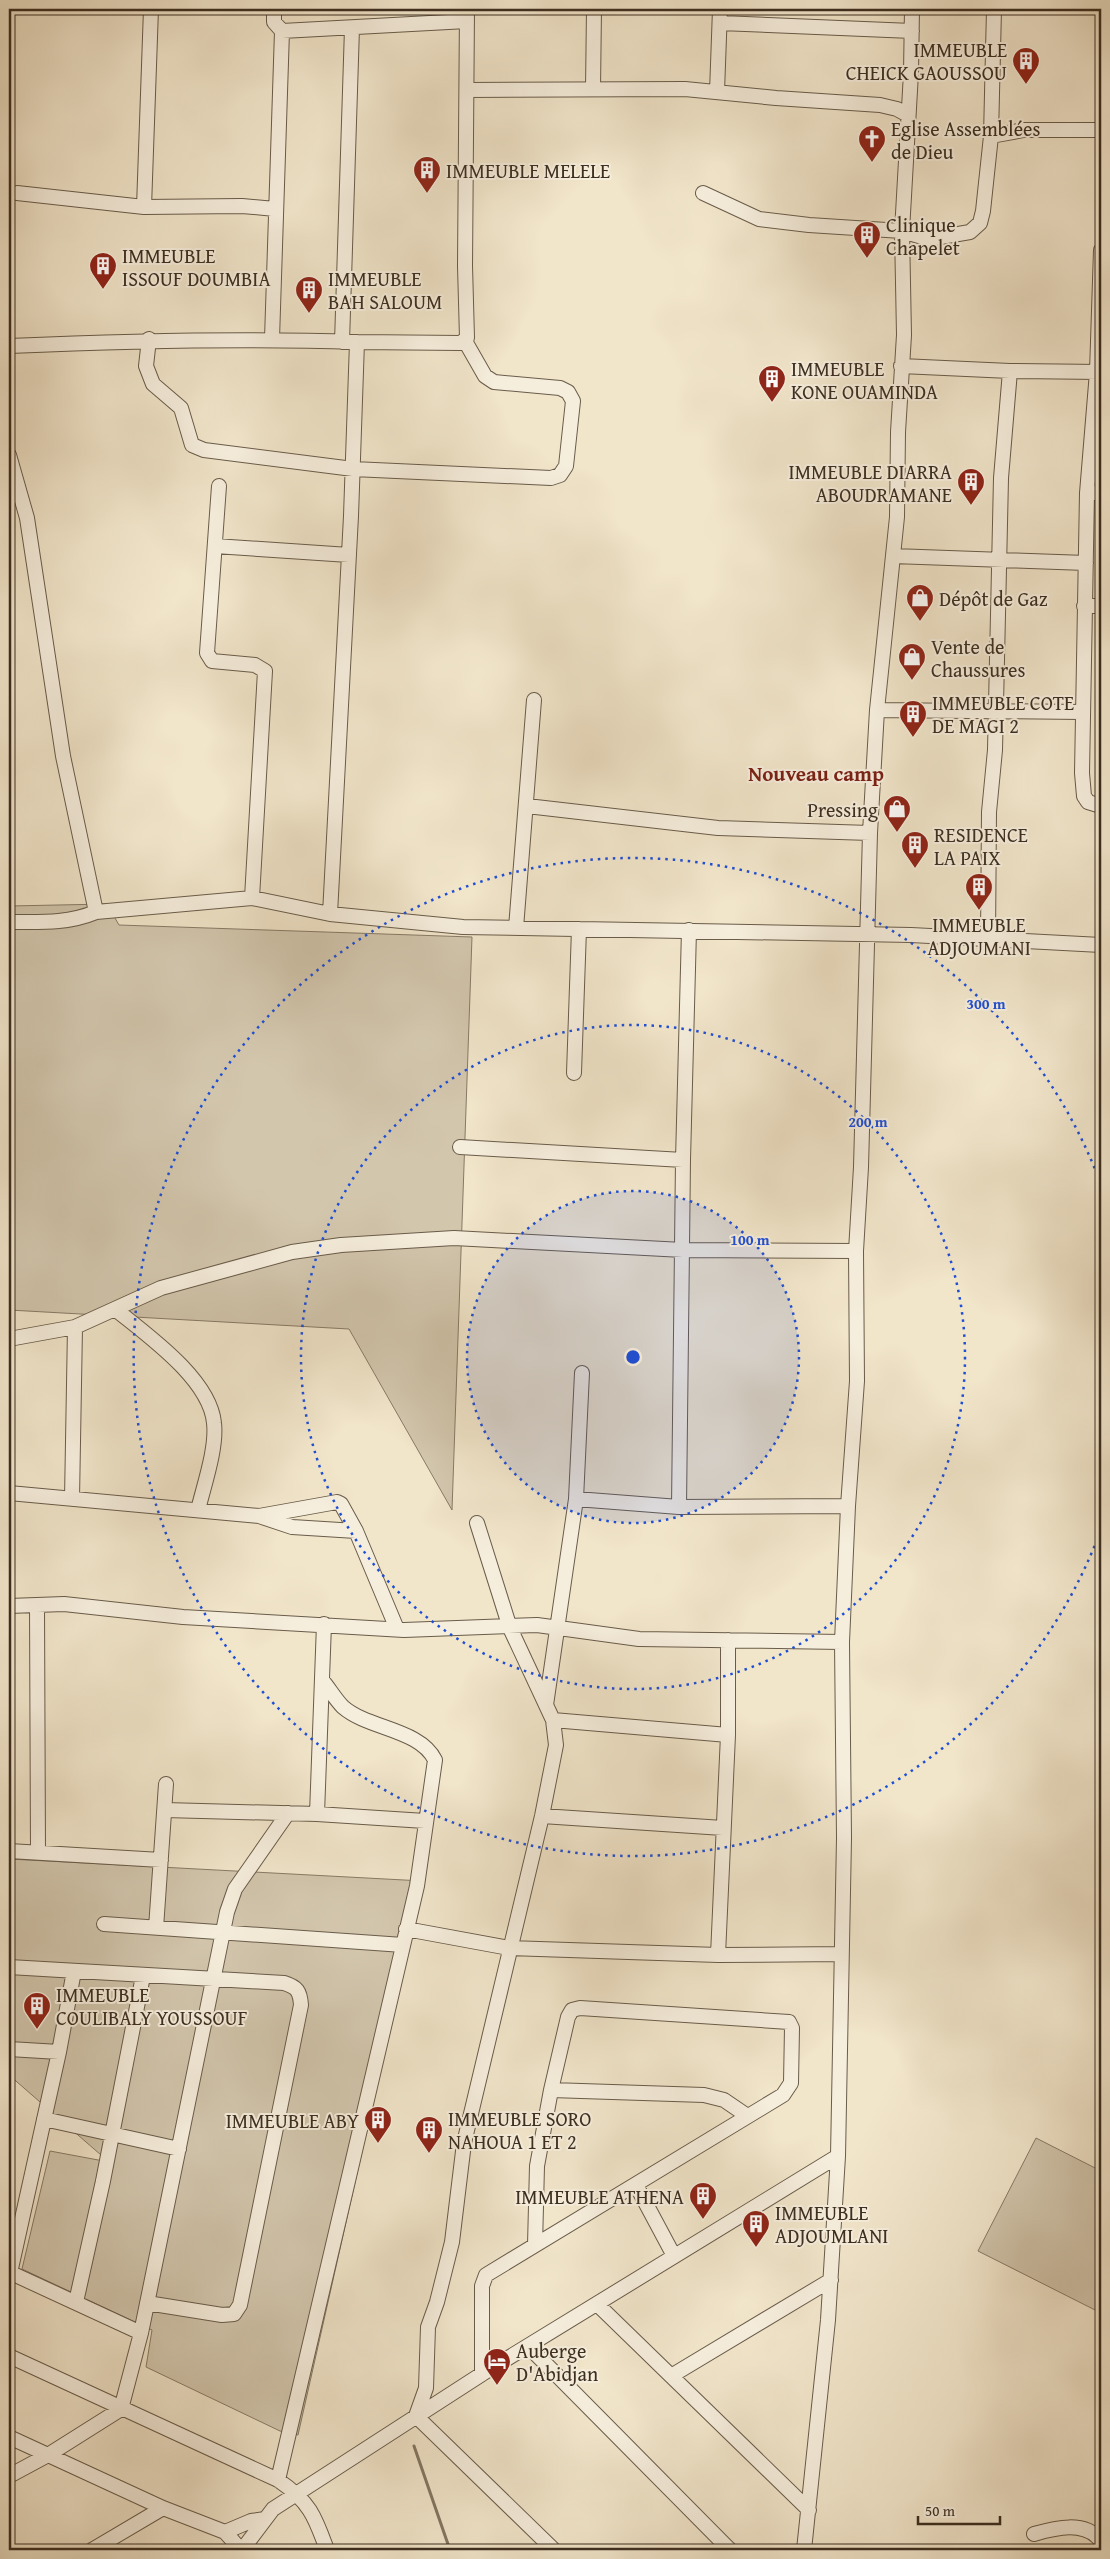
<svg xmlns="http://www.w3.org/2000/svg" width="1110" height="2559" viewBox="0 0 1110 2559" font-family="'Gentium Book Plus',serif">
	<rect width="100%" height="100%" fill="#f1e5ca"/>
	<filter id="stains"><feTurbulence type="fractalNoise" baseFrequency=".004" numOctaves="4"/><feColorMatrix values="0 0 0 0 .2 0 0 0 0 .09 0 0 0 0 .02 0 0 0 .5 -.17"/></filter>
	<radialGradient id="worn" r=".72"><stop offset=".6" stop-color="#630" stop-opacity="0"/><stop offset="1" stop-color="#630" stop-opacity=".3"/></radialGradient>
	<path fill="#d2c6ad" stroke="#877a66" d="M107 904 119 925 472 937 452 1510 349 1329 9 1310V906Z
		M9 1859 423 1881 298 2435 280 2431 146 2367 152 2330 22 2269 50 2151 109 2162 9 2075Z
		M1036 2138 1101 2171V2313L978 2251Z"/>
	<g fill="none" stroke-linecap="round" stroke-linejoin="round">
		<path stroke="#837763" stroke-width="3" d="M414 2446 450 2550"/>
		<defs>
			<path id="minor" d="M274 9V22L282 31 467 21
				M912 9 911 73 902 231 904 335 898 432 897 517 877 710 1082 712
				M720 23 912 31
				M593 89 594 9
				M467 90 685 89 776 98 880 105 897 109 908 115
				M717 92 720 9
				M991 136 994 9
				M17 193 144 207 242 206 275 209
				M703 193 759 219 809 225 902 231 929 239 970 232 980 223 983 211 991 136 1024 130H1101
				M144 207 151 9
				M1101 250 1097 372 1087 493 1082 773 1084 796 1088 802 1101 806
				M149 339 146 366 153 384 181 408 192 445 204 450 353 469 551 478 560 475 566 466 573 401 568 392 560 388 494 382 485 376 465 341
				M272 339 282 31
				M342 342 352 28
				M357 342 461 343 467 338 465 266 467 9
				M9 346C125 341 240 338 357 342L351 516 330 914
				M901 366 1010 371 1101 372
				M9 455 27 518 63 756 96 912
				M219 486 207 653 212 661 255 665 265 671 252 898
				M1087 493H1101
				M215 546 349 555
				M893 556 1086 563
				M1084 606H1101
				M527 806 718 828 870 833
				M9 922C40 922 67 924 96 912L252 898 330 914 463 927 911 935 1101 945
				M516 928 534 700
				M988 939 989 812 995 750 1001 478 1010 371
				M574 1073 579 929
				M460 1147 683 1160
				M115 1309C147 1335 210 1379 214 1423 217 1448 204 1485 198 1510
				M9 1339 75 1327 161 1288 292 1252 341 1245 454 1238 683 1250 856 1251
				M9 1493 259 1516 337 1502 341 1504 356 1531 397 1629
				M72 1499 75 1327
				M576 1499 679 1507 848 1506
				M679 1507 683 1160 689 930
				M259 1516 292 1527 356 1531
				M37 1605 38 1853
				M9 1606 64 1604 183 1617 404 1630 537 1625 639 1639 842 1642
				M546 1705 576 1499 582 1373
				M553 1720 728 1735
				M165 1810 317 1814 425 1821
				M317 1814 324 1624
				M542 1816 723 1828
				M9 1851 161 1860
				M104 1924 403 1945
				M156 1928 166 1784
				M406 1929 509 1948 718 1955 841 1954
				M718 1955 728 1735V1640
				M9 1967 284 1983C297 1987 300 1991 301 2005L240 2305 234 2314 222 2315 147 2303
				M9 2049 59 2052
				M551 2090 704 2095 724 2100 746 2115
				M44 2119 179 2149
				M636 2185 674 2256
				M9 2272 141 2333
				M10 2273 59 2052 74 1971
				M76 2302 103 2181 143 1976
				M597 2304 809 2510
				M528 2346 730 2550
				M9 2356 278 2480C309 2501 315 2516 327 2550
				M482 2374V2286L486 2275 783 2095 791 2083 792 2028 789 2022 580 2008 572 2010 568 2017 551 2090 537 2166 535 2245
				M671 2376 831 2280
				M416 2416 426 2388 428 2327 437 2302 452 2242 464 2143 542 1816 556 1745 553 1720 510 1628 477 1523
				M416 2416 554 2550
				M9 2437 163 2508 225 2532 241 2550
				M9 2476 48 2455 121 2409 141 2333 227 1912 235 1889 288 1813
				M278 2480 417 1886 435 1760C420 1729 368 1729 343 1707 335 1699 329 1688 322 1680
				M225 2532 251 2521 265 2519
				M1034 2534C1055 2528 1085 2520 1101 2541
				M92 2550 163 2508
				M242 2550 273 2509 482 2374 838 2156
				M804 2550 828 2320 838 2156 844 1838 842 1642 848 1506 857 1381 856 1251 861 1167 870 833 877 710"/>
		</defs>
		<use href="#minor" stroke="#695c4a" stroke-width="16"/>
		<use href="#minor" stroke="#f6eedd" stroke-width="14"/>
	</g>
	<circle cx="633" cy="1357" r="166" fill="#1d4ed8" fill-opacity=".12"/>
	<g fill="none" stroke="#1d4ed8" stroke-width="2.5" stroke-dasharray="2.5 5">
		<circle cx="633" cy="1357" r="166"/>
		<circle cx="633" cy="1357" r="332"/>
		<path d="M1100 1532A499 499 0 1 1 1100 1182"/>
	</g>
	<defs>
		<symbol id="building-pin" viewBox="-11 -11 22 30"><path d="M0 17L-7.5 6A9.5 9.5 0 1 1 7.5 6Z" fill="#8f2418" stroke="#f6eedd"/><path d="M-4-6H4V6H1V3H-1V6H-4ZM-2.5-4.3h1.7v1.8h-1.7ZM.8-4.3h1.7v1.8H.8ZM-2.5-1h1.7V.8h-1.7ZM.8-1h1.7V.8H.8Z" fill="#fff"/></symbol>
		<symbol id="church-pin" viewBox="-11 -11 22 30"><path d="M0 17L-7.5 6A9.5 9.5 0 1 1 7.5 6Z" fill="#8f2418" stroke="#f6eedd"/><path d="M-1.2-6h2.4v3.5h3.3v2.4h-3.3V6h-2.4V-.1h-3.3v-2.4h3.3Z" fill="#fff"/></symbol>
		<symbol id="shop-pin" viewBox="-11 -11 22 30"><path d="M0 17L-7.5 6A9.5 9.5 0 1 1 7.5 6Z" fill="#8f2418" stroke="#f6eedd"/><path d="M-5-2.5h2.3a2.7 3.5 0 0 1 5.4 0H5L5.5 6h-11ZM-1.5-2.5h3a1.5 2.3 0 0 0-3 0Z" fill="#fff"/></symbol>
		<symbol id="hotel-pin" viewBox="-11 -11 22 30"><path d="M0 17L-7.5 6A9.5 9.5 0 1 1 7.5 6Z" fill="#8f2418" stroke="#f6eedd"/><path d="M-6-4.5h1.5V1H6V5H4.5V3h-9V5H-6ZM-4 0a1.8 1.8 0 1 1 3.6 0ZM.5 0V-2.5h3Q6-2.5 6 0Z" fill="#fff"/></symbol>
	</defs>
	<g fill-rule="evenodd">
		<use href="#building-pin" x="1010" y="45" width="32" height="43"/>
		<use href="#church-pin" x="856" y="123" width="32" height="43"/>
		<use href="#building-pin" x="411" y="154" width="32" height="43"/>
		<use href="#building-pin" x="851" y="219" width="32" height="43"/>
		<use href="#building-pin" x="87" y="250" width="32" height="43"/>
		<use href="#building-pin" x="293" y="274" width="32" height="43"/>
		<use href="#building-pin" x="756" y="363" width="32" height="43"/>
		<use href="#building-pin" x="955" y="466" width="32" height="43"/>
		<use href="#shop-pin" x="904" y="582" width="32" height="43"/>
		<use href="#shop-pin" x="896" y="641" width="32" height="43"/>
		<use href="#building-pin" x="897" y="698" width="32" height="43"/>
		<use href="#shop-pin" x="881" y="793" width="32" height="43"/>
		<use href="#building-pin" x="899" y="829" width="32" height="43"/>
		<use href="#building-pin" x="963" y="871" width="32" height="43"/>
		<use href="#building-pin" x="21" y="1990" width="32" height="43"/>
		<use href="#building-pin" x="362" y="2104" width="32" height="43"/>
		<use href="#building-pin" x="413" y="2114" width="32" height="43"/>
		<use href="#building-pin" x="687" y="2180" width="32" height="43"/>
		<use href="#building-pin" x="740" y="2208" width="32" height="43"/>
		<use href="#hotel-pin" x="481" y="2346" width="32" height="43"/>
	</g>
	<g text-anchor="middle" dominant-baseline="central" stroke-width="4" stroke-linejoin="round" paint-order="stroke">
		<g font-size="20" fill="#3c2e20" stroke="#f6eedd" text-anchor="start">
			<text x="1007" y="49" text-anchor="end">IMMEUBLE<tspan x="1007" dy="23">CHEICK GAOUSSOU</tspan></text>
			<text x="891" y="128">Eglise Assemblées<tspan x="891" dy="23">de Dieu</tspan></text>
			<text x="446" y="170">IMMEUBLE MELELE</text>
			<text x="886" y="224">Clinique<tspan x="886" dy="23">Chapelet</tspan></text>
			<text x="122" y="255">IMMEUBLE<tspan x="122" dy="23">ISSOUF DOUMBIA</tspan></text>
			<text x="328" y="278">IMMEUBLE<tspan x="328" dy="23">BAH SALOUM</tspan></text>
			<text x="791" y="368">IMMEUBLE<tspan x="791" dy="23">KONE OUAMINDA</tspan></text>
			<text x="952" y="471" text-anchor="end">IMMEUBLE DIARRA<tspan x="952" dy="23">ABOUDRAMANE</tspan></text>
			<text x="939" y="598">Dépôt de Gaz</text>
			<text x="931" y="646">Vente de<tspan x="931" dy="23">Chaussures</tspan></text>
			<text x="932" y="702">IMMEUBLE COTE<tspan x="932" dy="23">DE MAGI 2</tspan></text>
			<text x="878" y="809" text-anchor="end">Pressing</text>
			<text x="934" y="834">RESIDENCE<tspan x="934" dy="23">LA PAIX</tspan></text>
			<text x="979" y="924" text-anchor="middle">IMMEUBLE<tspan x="979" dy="23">ADJOUMANI</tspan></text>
			<text x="56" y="1994">IMMEUBLE<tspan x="56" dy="23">COULIBALY YOUSSOUF</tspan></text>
			<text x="448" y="2118">IMMEUBLE SORO<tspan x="448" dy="23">NAHOUA 1 ET 2</tspan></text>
			<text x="359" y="2120" text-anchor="end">IMMEUBLE ABY</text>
			<text x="684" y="2196" text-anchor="end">IMMEUBLE ATHENA</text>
			<text x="775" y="2212">IMMEUBLE<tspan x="775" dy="23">ADJOUMLANI</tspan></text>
			<text x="516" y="2350">Auberge<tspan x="516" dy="23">D'Abidjan</tspan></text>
		</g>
		<g font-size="21" font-weight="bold" fill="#7a1f14" stroke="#f6eedd">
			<text x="816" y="773">Nouveau camp</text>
		</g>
	</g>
	<circle cx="633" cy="1357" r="8" fill="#1d4ed8" stroke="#f6eedd" stroke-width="2.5"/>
	<g font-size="15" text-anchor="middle" font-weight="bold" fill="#1d4ed8" stroke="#f6eedd" stroke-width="4" stroke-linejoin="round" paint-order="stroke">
		<text x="986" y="1009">300 m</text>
		<text x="868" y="1127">200 m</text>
		<text x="750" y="1245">100 m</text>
	</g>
	<rect width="1110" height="2559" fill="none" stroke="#f1e5ca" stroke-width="30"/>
	<rect x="10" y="10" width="1090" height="2539" fill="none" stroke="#3c2e20" stroke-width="2.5"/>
	<rect x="15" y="15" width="1080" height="2529" fill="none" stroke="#3c2e20"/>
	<path d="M918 2516v8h82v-8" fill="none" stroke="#3c2e20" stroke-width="2.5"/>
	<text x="925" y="2516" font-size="15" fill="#3c2e20" stroke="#f6eedd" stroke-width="4" paint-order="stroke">50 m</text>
	<rect width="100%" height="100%" filter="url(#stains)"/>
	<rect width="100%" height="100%" fill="url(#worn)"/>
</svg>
